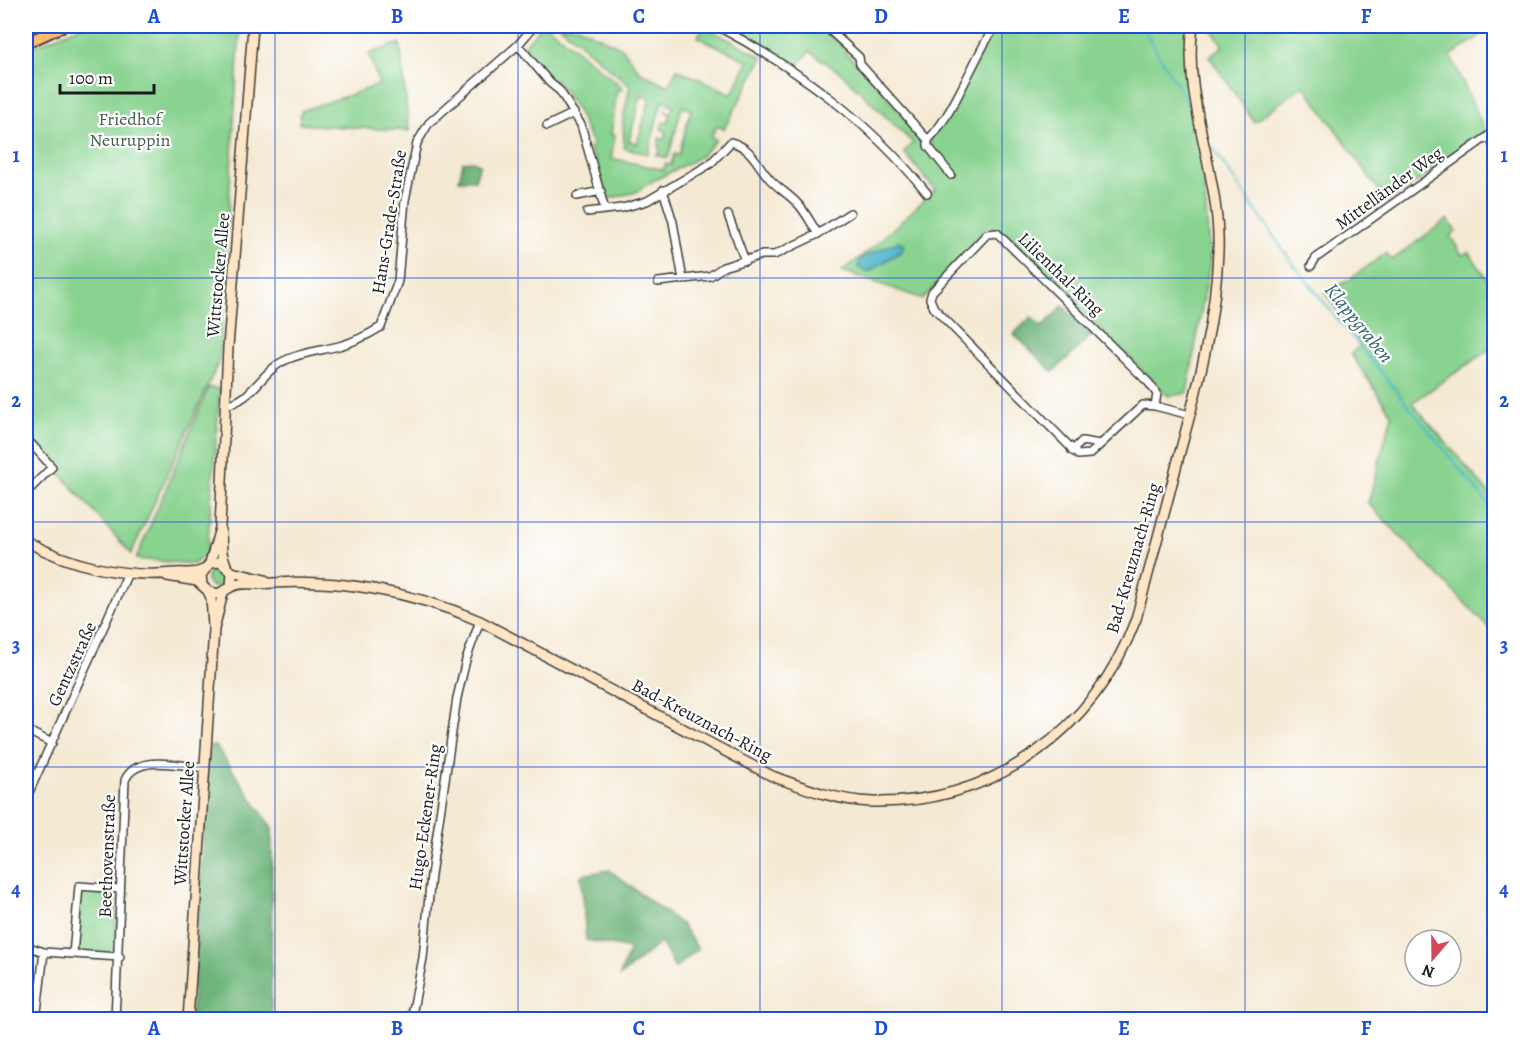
<svg xmlns="http://www.w3.org/2000/svg" width="1520" height="1045" viewBox="0 0 1520 1045" font-family="Alegreya,serif">
	<rect width="100%" height="100%" fill="#fff"/>
	<filter id="ink" filterUnits="userSpaceOnUse"><feTurbulence type="fractalNoise" baseFrequency=".0167" numOctaves="2"/><feDisplacementMap in="SourceGraphic" scale="12" xChannelSelector="R" yChannelSelector="G"/><feConvolveMatrix kernelMatrix="1 2 1 2 8 2 1 2 1" color-interpolation-filters="sRGB"/></filter>
	<filter id="wash" filterUnits="userSpaceOnUse"><feTurbulence type="fractalNoise" baseFrequency=".008" numOctaves="4" result="noise"/><feDisplacementMap in="SourceGraphic" scale="24" xChannelSelector="R" yChannelSelector="G"/><feGaussianBlur stdDeviation="1.35" result="paint"/><feColorMatrix in="noise" values="0 0 0 0 0 0 0 0 0 0 0 0 0 0 0 0 0 1.4 0 .05"/><feComposite in="paint" operator="in"/></filter>
	<g filter="url(#wash)">
		<rect width="100%" height="100%" fill="#f4e9d3"/>
		<path fill="#89d390" stroke="#527856" stroke-width="1.5" fill-rule="evenodd" d="M81 26H240L219 361 131 554 26 435V50Z
			M541 26H547L622 87 623 90H617L611 134 615 135 611 158 664 170 665 164 671 165 674 154 679 155 691 109 682 107 668 158 655 155 659 154V138L664 139 666 131 661 129 663 122 668 123 670 115 665 111 671 112 673 105 662 101 648 154 624 148 623 119 630 86 560 26H577L622 48 640 72 668 86 677 69 732 94 748 61 698 37 703 26 763 57 724 129 717 126 711 136 716 140 700 157 651 182 636 192 607 199 596 159 593 158 589 148 593 146 578 112 556 80 552 82 524 46ZM641 96 650 98 637 144 629 141Z
			M724 26H818L846 49 845 52 869 75 925 142 932 145 931 140 984 45 1000 26H1192L1210 262 1187 393 1168 396 1000 230 986 228 923 299 842 271 871 249 935 190 904 152 913 143 842 74 809 51 797 68 769 48Z
			M1209 26H1494L1451 56 1487 135 1387 202 1304 85 1254 122 1209 56 1223 46Z
			M400 43 409 131 299 124 301 111 379 85 369 54Z
			M1448 219 1456 232 1450 236 1462 255 1469 252 1494 290V346L1412 403 1494 499V633L1368 503 1392 415 1351 354 1361 344 1325 293 1349 280 1386 253 1392 260Z
			M209 387 220 389 207 553 194 564 136 559Z
			M207 578a10 10 0 1 1 20 0a10 10 0 1 1-20 0Z
			M87 891 113 893 116 896V954L78 952 80 897Z"/>
		<path fill="#6eb57a" stroke="#45684b" stroke-width="1.5" d="M472 161 480 164 475 180H459L463 162Z
			M1063 306 1092 335 1053 372 1014 334 1031 317 1042 327Z
			M209 746H216L272 828 271 1019 191 1020Z
			M609 870 681 924 698 949 675 968 661 942 619 977 630 949 586 940 581 875Z"/>
		<path fill="#49b3c6" stroke="#326871" stroke-width="1.5" d="M899 241 904 244 902 251 869 272 858 267 861 258Z"/>
		<g fill="none" stroke-linecap="round" stroke-linejoin="round">
			<path stroke="#49b3c6" stroke-width="2" d="M1142 26 1188 104
				M1211 146 1293 264 1494 511"/>
		</g>
	</g>
	<g filter="url(#ink)">
		<g fill="none" stroke-linecap="round" stroke-linejoin="round">
			<defs>
				<path id="street" d="M717 26C798 69 869 121 927 193
					M825 26 859 57 860 64 928 140V146L951 175
					M518 45 550 83 560 91 581 125 605 210
					M547 126 574 113
					M1488 136 1494 146
					M928 140C956 111 972 61 995 26
					M663 190 673 222 683 280
					M577 196 601 191
					M587 212 622 208 647 201 710 164 731 142C752 148 756 163 768 177 776 187 787 193 796 202 805 210 811 224 818 234
					M728 215 745 261
					M1311 266 1316 258 1494 132
					M658 282 710 276 723 267 762 255H774L818 234 850 213
					M226 404C249 403 260 375 280 363 298 353 319 351 339 346 354 342 368 335 381 327L398 281 405 200 417 143 429 123 518 45 534 26
					M1155 406 1157 394 1149 383 997 233 987 234 932 292 930 299 934 308 1078 455 1090 454 1143 405 1155 406 1190 415
					M26 438 52 467 26 493
					M1072 451 1082 441 1100 444
					M26 730 52 743
					M26 799 128 573
					M119 889 79 886 73 954 120 957
					M26 946 44 952 73 954
					M36 1020 44 952
					M115 1020 125 780C137 753 181 766 205 768
					M411 1020 423 958 431 875 457 698 466 660 480 621"/>
				<path id="secondary" d="M221 532 222 553 226 565
					M26 541C70 566 124 578 175 573 185 572 194 575 203 570
					M210 563 220 528 228 347 253 26
					M232 572 265 580
					M167 576 197 581 208 591 218 594 231 587 232 572 220 562 210 563 201 575 202 584
					M231 587C240 582 248 584 258 584 334 577 411 591 480 621L772 776C804 788 838 801 873 802 994 804 1094 731 1136 619 1151 563 1166 508 1180 452 1198 386 1216 320 1218 251 1221 175 1182 101 1193 26
					M208 591 211 598 213 626
					M188 1020 214 629 223 593"/>
				<path id="primary" d="M26 43 63 26"/>
			</defs>
			<use href="#street" stroke="#3c3b37" stroke-width="10"/>
			<use href="#secondary" stroke="#3c3b37" stroke-width="12"/>
			<use href="#primary" stroke="#3c3b37" stroke-width="14"/>
			<use href="#street" stroke="#fff" stroke-width="7"/>
			<use href="#secondary" stroke="#fee5c5" stroke-width="9"/>
			<use href="#primary" stroke="#fcbd6f" stroke-width="10"/>
		</g>
	</g>
	<path fill="none" stroke="#1d4ed8" stroke-width="1.5" stroke-opacity="0.55" d="M275 26V1020M518 26V1020M760 26V1020M1002 26V1020M1245 26V1020M26 278H1494M26 522H1494M26 767H1494"/>
	<g text-anchor="middle" dominant-baseline="central" stroke-width="4.5" stroke-linejoin="round" paint-order="stroke">
		<g font-size="18" fill="#425c45" stroke="#fff">
			<text x="130" y="119">Friedhof<tspan x="130" dy="21">Neuruppin</tspan></text>
		</g>
		<g font-size="18" fill="#1c1c1c" stroke="#fff">
			<text transform="translate(1389 188) rotate(-36)">Mittelländer Weg</text>
			<text transform="translate(389 222) rotate(-81)">Hans-Grade-Straße</text>
			<text transform="translate(1061 274) rotate(44)">Lilienthal-Ring</text>
			<text transform="translate(218 275) rotate(-85)">Wittstocker Allee</text>
			<text transform="translate(1133 558) rotate(-74)">Bad-Kreuznach-Ring</text>
			<text transform="translate(72 664) rotate(-65)">Gentzstraße</text>
			<text transform="translate(702 720) rotate(28)">Bad-Kreuznach-Ring</text>
			<text transform="translate(425 817) rotate(-82)">Hugo-Eckener-Ring</text>
			<text transform="translate(184 823) rotate(-86)">Wittstocker Allee</text>
			<text transform="translate(107 856) rotate(-88)">Beethovenstraße</text>
		</g>
		<g font-size="20" font-style="italic" fill="#306068" stroke="#fff">
			<text transform="translate(1359 323) rotate(51)">Klappgraben</text>
		</g>
	</g>
	<rect width="1520" height="1045" fill="none" stroke="#fff" stroke-width="66"/>
	<g transform="translate(1433 958) rotate(200)"><circle r="28" fill="#ffffff" stroke="#a4a4a4" stroke-width="1.5"/>
	<path d="M0-4.5L10 22L0 15L-10 22Z" fill="#d1495b"/>
	<text y="-9" font-size="16" font-weight="bold" text-anchor="middle" fill="#1c1c1c">N</text>
	</g>
	<path d="M60 84v9h94v-9" fill="none" stroke="#1c1c1c" stroke-width="3"/>
	<text x="69" y="84" font-size="18" fill="#1c1c1c" stroke="#ffffff" stroke-width="4.5" paint-order="stroke">100 m</text>
	<rect x="33" y="33" width="1454" height="979" fill="none" stroke="#1d4ed8" stroke-width="2"/>
	<g font-size="20" text-anchor="middle" font-weight="bold" fill="#1d4ed8">
		<text x="154" y="23">A</text>
		<text x="397" y="23">B</text>
		<text x="639" y="23">C</text>
		<text x="881" y="23">D</text>
		<text x="1124" y="23">E</text>
		<text x="1366" y="23">F</text>
		<text x="16" y="162">1</text>
		<text x="1504" y="162">1</text>
		<text x="16" y="407">2</text>
		<text x="1504" y="407">2</text>
		<text x="16" y="652">3</text>
		<text x="1504" y="652">3</text>
		<text x="16" y="896">4</text>
		<text x="1504" y="896">4</text>
		<text x="154" y="1035">A</text>
		<text x="397" y="1035">B</text>
		<text x="639" y="1035">C</text>
		<text x="881" y="1035">D</text>
		<text x="1124" y="1035">E</text>
		<text x="1366" y="1035">F</text>
	</g>
</svg>
